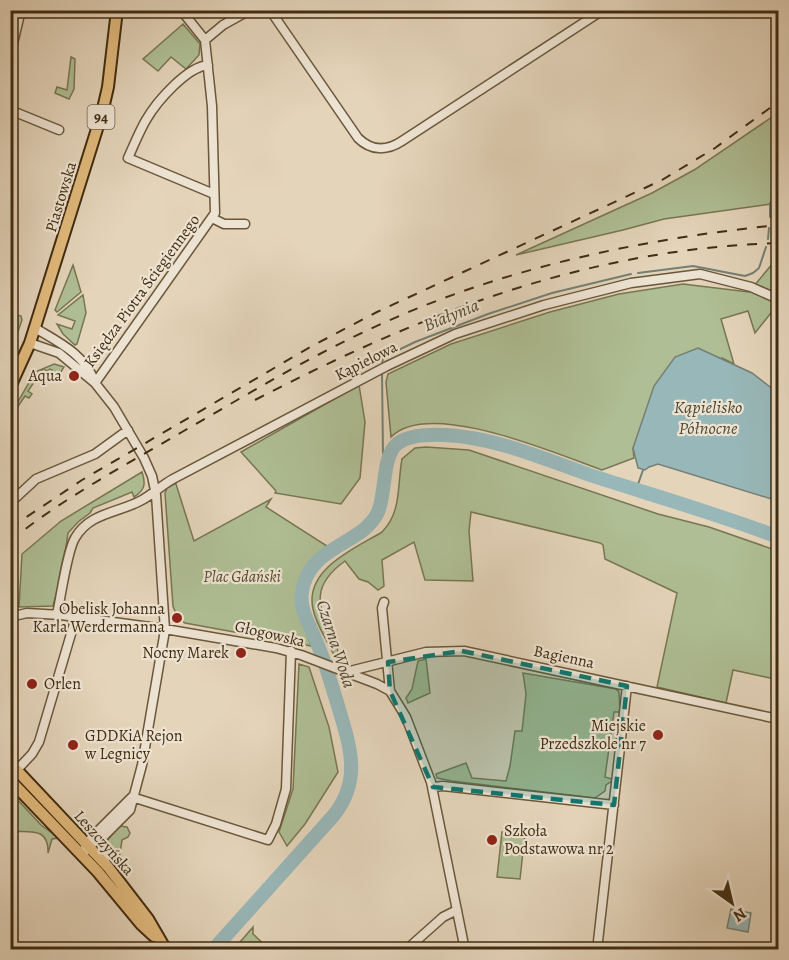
<svg xmlns="http://www.w3.org/2000/svg" width="789" height="960" viewBox="0 0 789 960" font-family="Alegreya,serif">
	<rect width="100%" height="100%" fill="#e4d4ba"/>
	<filter id="stains"><feTurbulence type="fractalNoise" baseFrequency=".00333" numOctaves="4"/><feColorMatrix values="0 0 0 0 .2 0 0 0 0 .09 0 0 0 0 .02 0 0 0 .5 -.17"/></filter>
	<radialGradient id="worn" r=".72"><stop offset=".6" stop-color="#630" stop-opacity="0"/><stop offset="1" stop-color="#630" stop-opacity=".3"/></radialGradient>
	<path fill="#afbe94" stroke="#787652" stroke-width="1.5" d="M183 24 200 44 199 55 186 69 171 57 158 71 143 59Z
		M71 57 75 59 74 89 69 99 55 93 57 87 67 90Z
		M778 113V203L664 219 623 230 516 255 652 193 694 170Z
		M773 263H778V304L755 333 748 311 721 319 734 364 722 358 633 448 634 458 602 470C557 454 429 398 391 437L386 382 388 374 451 344 550 312 619 294 683 284 749 292Z
		M73 265 81 292 57 312 55 310Z
		M83 295 86 313 77 344 75 345 63 334 57 324 72 329 75 321 58 315Z
		M11 313 21 316 22 320 11 351Z
		M54 364 64 367 57 378 52 375 54 371 50 369 47 371 43 369 28 391 32 394 29 398 25 396 11 417V414L35 372Z
		M359 385 365 422 360 478 341 504 275 493 276 491 241 452Z
		M426 447 469 450 658 514 709 527 778 551V685L770 678 733 670 726 703 657 687 677 593 605 559 603 545 600 543 471 512 469 531 473 581 425 580 414 542 382 560 384 586 378 590 368 582 359 579 345 561C309 587 319 606 333 642L337 643 338 655H334C327 640 316 625 313 609 304 569 356 548 382 532 402 512 397 485 402 459L415 448Z
		M142 472C146 484 145 490 134 497L132 492 93 508 90 513 78 522 68 533 63 567 53 606 19 607 22 554 61 521Z
		M175 481 194 541 271 499 266 507 327 546C283 580 296 601 311 646L185 623 177 617 173 606 165 493 167 488 176 483Z
		M426 659 430 693 408 703 406 698 412 689 418 661Z
		M299 664 309 667 329 727 338 772 305 824 287 846 279 832 293 789Z
		M523 673 616 689 619 692 620 712H614L605 777 612 779V781L606 785 605 791 595 798 452 781 437 778 436 774 466 763 472 778 506 781 510 766 515 731H522L526 694Z
		M10 796 16 798 41 825 59 838 52 839 48 853C49 826 29 833 11 831Z
		M119 826 127 827 130 833 128 837 122 840 119 860 127 865 124 869 114 857 106 842Z
		M502 832 525 834 520 879 497 877Z
		M253 927V934L269 949H234Z"/>
	<path fill="#98b7b8" stroke="#758075" stroke-width="1.5" d="M698 348 752 373 778 393V501L658 464 649 467 645 470 638 468 633 448 654 386 675 357Z
		M731 909 751 913 748 932 727 928Z"/>
	<g fill="none" stroke-linecap="round" stroke-linejoin="round">
		<path stroke="#758075" stroke-width="2" d="M770 217V203L778 193
			M768 239 769 228
			M638 273 693 266 745 276 753 273 759 268 766 247
			M382 366 383 358 388 355 415 342 488 314 552 293 631 274
			M382 372 383 453 388 460
			M636 490 643 470"/>
		<path stroke="#98b7b8" stroke-width="14" d="M213 950 334 815C364 777 348 741 336 699 330 681 325 661 317 643 311 627 299 610 302 592 309 545 363 545 378 512 386 494 382 456 397 444 414 430 456 435 477 439 516 446 555 463 593 476 655 496 718 514 778 537"/>
		<defs>
			<path id="minor" d="M270 10 358 138C371 151 387 151 402 141L603 10
				M205 40 223 25 250 10
				M10 56 21 10
				M208 65C187 67 157 101 146 120 139 132 134 145 128 158L214 194
				M10 110 59 130
				M212 218 224 224H245
				M35 328C60 343 84 354 95 382
				M30 343 59 353 95 383 114 407 144 458 152 476 156 495 165 630 142 765 130 810 100 840 85 846
				M95 383 215 213 212 106 205 40 181 10
				M10 503 36 479 95 454 128 430
				M384 602 382 608 390 691
				M57 614C61 597 67 551 75 538 90 512 119 513 142 500 153 494 162 485 173 479L387 366 455 334 544 305 631 283 700 274 751 287 778 299
				M10 617 27 613 61 615 165 629 276 648 301 655 377 684 390 691 406 717 431 782 465 950
				M346 672 426 652 464 651 778 719
				M14 773 32 754 39 742 76 617
				M433 787 443 786 614 805
				M132 797 268 840 276 824 286 789 291 651
				M100 840 106 864
				M87 850 91 838 132 797
				M406 950 443 917 457 910
				M597 950 627 686"/>
			<path id="major" d="M10 387 30 343 102 113 108 87 117 10
				M10 763 108 867 148 919 166 950
				M10 780 98 872 141 924 154 936"/>
		</defs>
		<use href="#minor" stroke="#6a573b" stroke-width="11"/>
		<use href="#major" stroke="#412d11" stroke-width="14"/>
		<use href="#minor" stroke="#ede3d2" stroke-width="8"/>
		<use href="#major" stroke="#e2ba7d" stroke-width="10"/>
		<path stroke="#412d11" stroke-width="2" stroke-dasharray="10 10" stroke-linecap="butt" d="M255 400C423 313 587 249 778 243
			M10 528 82 480 312 346 377 312 662 180 715 148 778 102
			M10 541C63 498 124 466 182 432 248 394 312 355 381 324 507 267 641 239 778 225"/>
	</g>
	<path fill="#0f766e" fill-opacity="0.2" stroke="#0f766e" stroke-width="4.5" stroke-dasharray="12 8" stroke-linejoin="round" d="M462 651 627 686 614 805 433 787 390 691 388 662Z"/>
	<g fill="#8f2418" stroke="#ede3d2" stroke-width="2">
		<circle cx="74" cy="376" r="6"/>
		<circle cx="177" cy="618" r="6"/>
		<circle cx="241" cy="653" r="6"/>
		<circle cx="32" cy="684" r="6"/>
		<circle cx="658" cy="735" r="6"/>
		<circle cx="73" cy="745" r="6"/>
		<circle cx="492" cy="840" r="6"/>
	</g>
	<g text-anchor="middle" dominant-baseline="central" stroke-width="4.5" stroke-linejoin="round" paint-order="stroke">
		<rect fill="#ede3d2" stroke="#75644b" stroke-width="1.5" x="87.5" y="105" width="27" height="24" rx="4.5"/>
		<g font-size="15" font-weight="bold" fill="#412d11">
			<text x="101" y="117">94</text>
		</g>
		<g font-size="16" fill="#412d11" stroke="#ede3d2">
			<text transform="translate(61 197) rotate(-73)">Piastowska</text>
			<text transform="translate(142 291) rotate(-54)">Księdza Piotra Ściegiennego</text>
			<text transform="translate(366 361) rotate(-27)">Kąpielowa</text>
			<text transform="translate(270 634) rotate(13)">Głogowska</text>
			<text transform="translate(564 657) rotate(12)">Bagienna</text>
			<text transform="translate(104 843) rotate(48)">Leszczyńska</text>
		</g>
		<g font-size="16" fill="#412d11" stroke="#ede3d2" text-anchor="end">
			<text x="62" y="376">Aqua</text>
			<text x="165" y="609">Obelisk Johanna<tspan x="165" dy="18">Karla Werdermanna</tspan></text>
			<text x="229" y="653">Nocny Marek</text>
			<text x="44" y="684" text-anchor="start">Orlen</text>
			<text x="646" y="726">Miejskie<tspan x="646" dy="18">Przedszkole nr 7</tspan></text>
			<text x="85" y="736" text-anchor="start">GDDKiA Rejon<tspan x="85" dy="18">w Legnicy</tspan></text>
			<text x="504" y="831" text-anchor="start">Szkoła<tspan x="504" dy="18">Podstawowa nr 2</tspan></text>
		</g>
		<g font-size="16" font-style="italic" fill="#574a2b" stroke="#ede3d2">
			<text x="242" y="577">Plac Gdański</text>
		</g>
		<g font-size="18" font-style="italic" fill="#524932" stroke="#ede3d2">
			<text transform="translate(451 315) rotate(-22)">Białynia</text>
			<text x="708" y="407">Kąpielisko<tspan x="708" dy="21">Północne</tspan></text>
			<text transform="translate(336 644) rotate(72)">Czarna Woda</text>
		</g>
	</g>
	<rect width="789" height="960" fill="none" stroke="#e4d4ba" stroke-width="36"/>
	<rect x="12" y="12" width="765" height="936" fill="none" stroke="#412d11" stroke-width="3"/>
	<rect x="18" y="18" width="753" height="924" fill="none" stroke="#412d11" stroke-width="1.5"/>
	<g transform="translate(732 903) rotate(146)" stroke="#ede3d2" stroke-width="4.5" paint-order="stroke">
	<path d="M0-4.5L10 22L0 15L-10 22Z" fill="#412d11"/>
	<text y="-9" font-size="16" font-weight="bold" text-anchor="middle" fill="#412d11">N</text>
	</g>
	<rect width="100%" height="100%" filter="url(#stains)"/>
	<rect width="100%" height="100%" fill="url(#worn)"/>
</svg>
